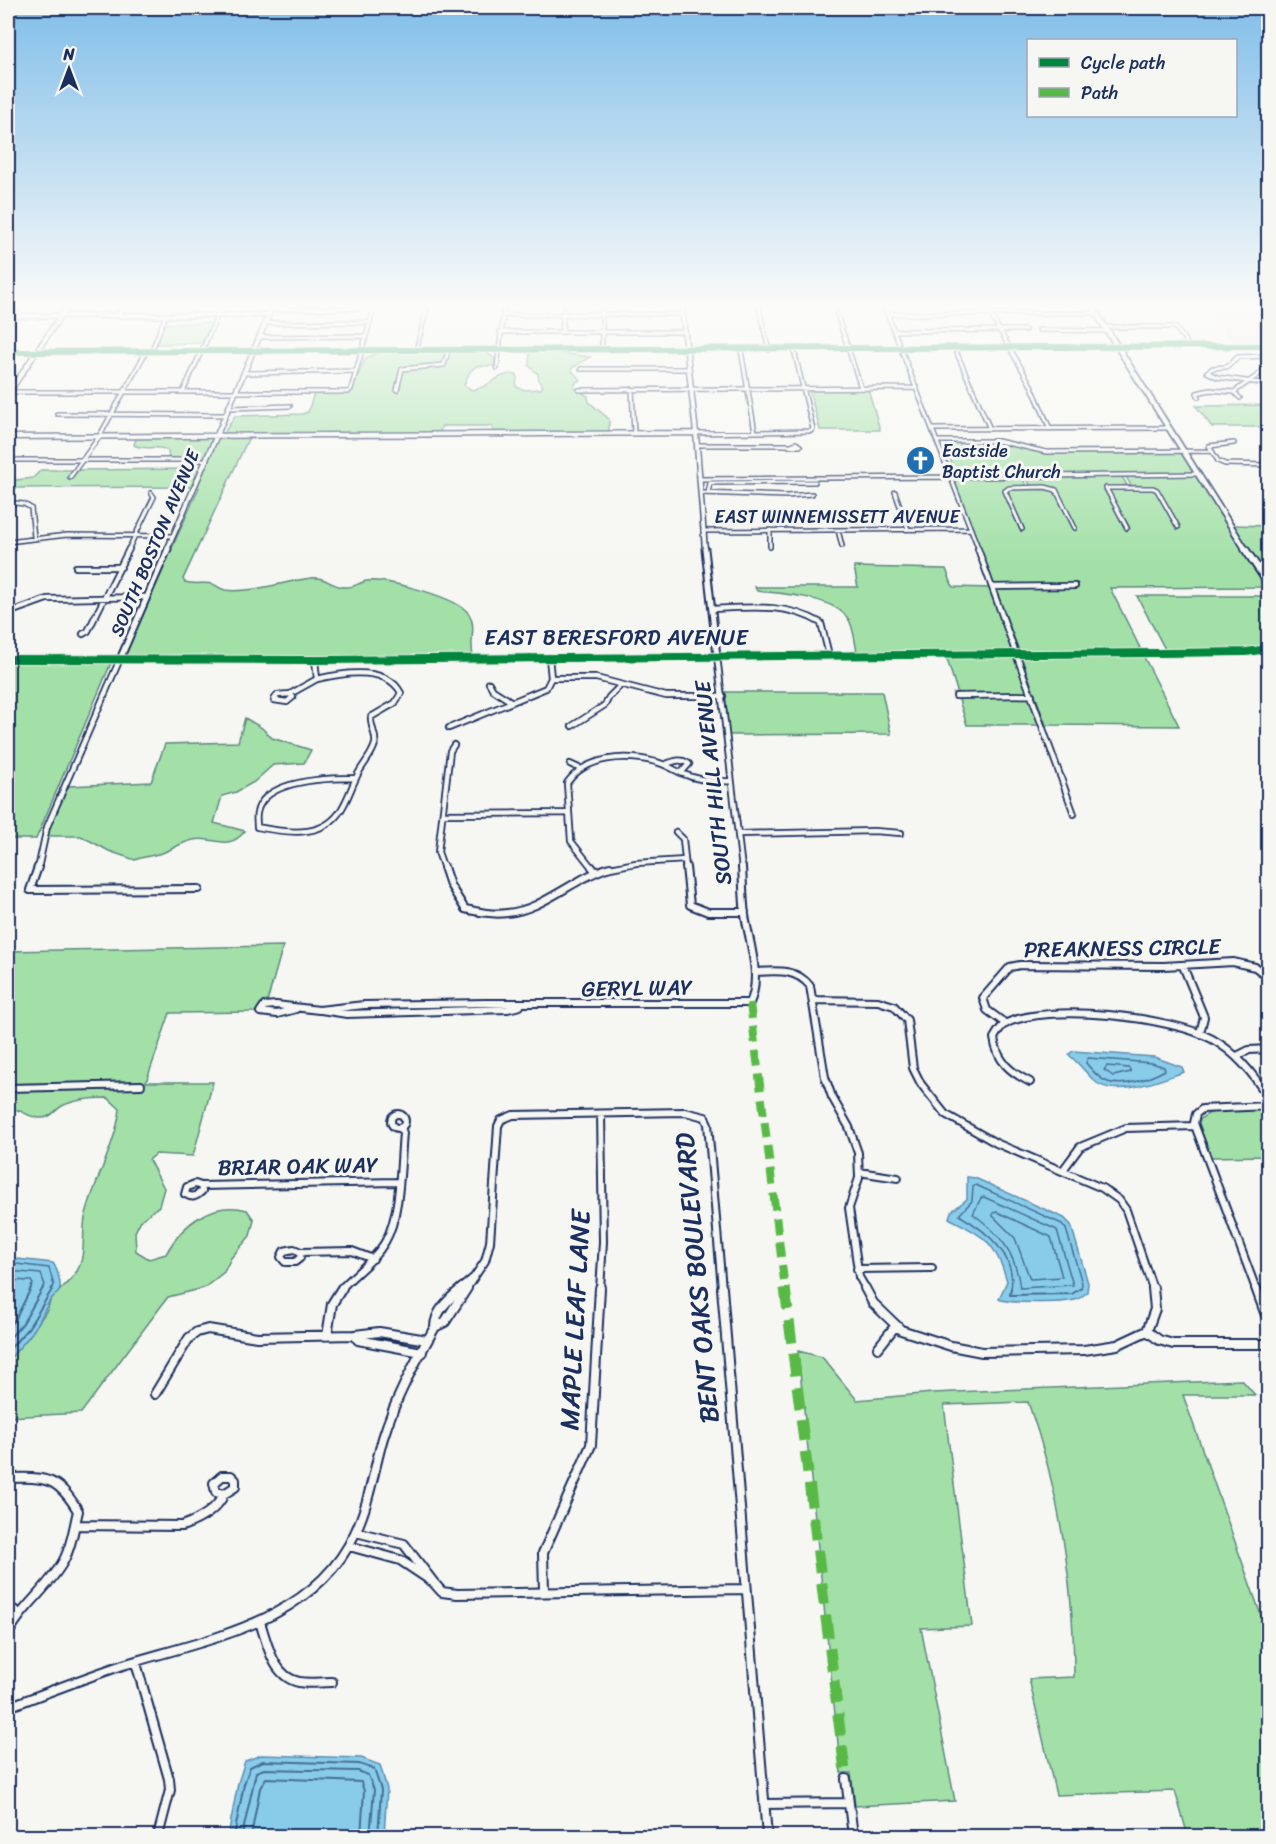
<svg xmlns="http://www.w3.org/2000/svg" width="1276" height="1844" viewBox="0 0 1276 1844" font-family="Sriracha,sans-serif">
	<rect width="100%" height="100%" fill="#f6f6f2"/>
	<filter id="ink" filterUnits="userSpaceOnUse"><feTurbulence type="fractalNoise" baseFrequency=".0167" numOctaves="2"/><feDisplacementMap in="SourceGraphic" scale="12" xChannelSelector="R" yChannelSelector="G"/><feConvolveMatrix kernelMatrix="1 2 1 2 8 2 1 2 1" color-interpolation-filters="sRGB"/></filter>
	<g filter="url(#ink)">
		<path fill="#ece0e9" d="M1249 308H1268V346H1237L1228 338 1218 319 1220 311Z"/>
		<path fill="#a2e0a7" stroke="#5e8882" stroke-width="1.5" d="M212 323 202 343 156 344 164 324Z
			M456 352H485L494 358 495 365 493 366H476L469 373 464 385 472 390C490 389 499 370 517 375L516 387 525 390 541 389 543 386 539 381 538 374 529 366 530 352 560 353 590 357 572 368V371L581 380 576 382 574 388 588 396 589 402 609 419V432L493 433 492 426H442L439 434 219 435 224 433 235 416 302 414 308 412 314 393 351 392 365 359C380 347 435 352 456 352Z
			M809 389H868L880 430H820Z
			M1268 405V427H1212L1196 406Z
			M145 437H214L204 459H169L168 451C158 444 145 451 134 445L136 439Z
			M218 437H249L183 579 185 582C194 585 204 582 213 584 217 586 220 589 225 590 249 594 287 581 311 578 325 576 332 587 345 587 353 588 360 582 367 581 387 578 459 598 469 614 477 626 469 642 473 655L123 657 199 488 196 487Z
			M945 442H1002L1046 453 1181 452 1194 473 961 477 1022 478 1027 486 1008 487 1003 491 1020 530 1024 529 1007 491 1011 489 1054 490 1073 529H1077L1058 490 1031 486 1026 478 1122 477 1127 485 1103 488 1126 529 1130 528 1108 489 1148 488 1155 490 1177 528H1180L1159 490 1148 486 1131 485 1126 477 1195 475 1268 587 1110 588 1142 652 1020 653 995 588 1078 587 1077 585 994 586 948 464H952Z
			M200 469 192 487 8 488V481L33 478 41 470H75L68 478H71L79 470Z
			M1233 525 1268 526V579Z
			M854 567 946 569 953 587 990 588 1014 652H857C855 643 854 629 849 620 834 596 783 594 757 591L755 587H858Z
			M1137 596H1268V650L1166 651Z
			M1143 655 1179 726 1046 725 1021 656Z
			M946 656H1016L1029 693 958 694Z
			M8 663H111L36 839H8Z
			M725 692H882L891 734 729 735Z
			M1030 696 1041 725H967L958 697Z
			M245 718 262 728 272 738 311 750 304 763 273 765 254 782 236 792 222 796 214 823 245 831C227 853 214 835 193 840 182 842 173 849 162 853 153 856 145 856 135 860L109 851 81 836H48L50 827 69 786 151 782 165 744 238 742Z
			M283 946 267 1002 261 1005 257 1012 170 1013 146 1082H213L193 1156 156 1154 149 1160 164 1188 159 1206 141 1220 135 1232 136 1251 149 1259 166 1254C182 1224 213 1200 247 1210L254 1220 250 1236 231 1258 224 1272 204 1288 168 1297 81 1413 8 1417V1361C22 1345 35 1328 47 1310 50 1306 48 1302 52 1298 60 1289 70 1282 77 1271 86 1257 82 1234 85 1218 94 1180 115 1147 120 1109L108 1098C92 1098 76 1099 62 1106 55 1110 51 1118 42 1118 29 1119 21 1108 8 1108V951Z
			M1268 1110V1156L1209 1157 1198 1123C1208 1104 1250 1110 1268 1110Z
			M798 1351 822 1357 857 1400 932 1393 1242 1380 1255 1395H1183L1268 1635V1836H1188L1175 1791 1056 1795 1029 1679 1074 1677C1074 1584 1059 1489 1028 1402L944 1405 972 1626 921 1628 955 1801 855 1806 851 1773H841Z"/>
		<path fill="#88ccea" stroke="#5c8db2" stroke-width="1.5" d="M1073 1051 1154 1057 1182 1067 1184 1072C1162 1079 1118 1098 1097 1083 1088 1076 1080 1064 1070 1056L1069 1054Z
			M967 1177 975 1178 1064 1218 1071 1225 1088 1283 1087 1292C1084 1295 1079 1299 1075 1300 1063 1303 1009 1304 999 1299L1007 1281C995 1240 984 1237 949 1218L951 1212 967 1199Z
			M8 1258 53 1263C57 1268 61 1282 60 1289 59 1294 54 1295 51 1299 45 1308 41 1319 35 1328 28 1340 16 1350 8 1361Z
			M261 1755 361 1758 380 1765 387 1789 384 1836H228L238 1783 245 1761Z"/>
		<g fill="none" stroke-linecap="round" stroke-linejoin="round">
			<path stroke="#476e96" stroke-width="1.5" d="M1088 1058 1152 1063 1164 1067 1165 1070C1151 1078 1124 1088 1108 1082 1099 1079 1092 1070 1086 1063Z
				M1107 1066 1129 1068 1131 1072 1113 1076 1104 1070Z
				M984 1197 1057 1230 1073 1285 1020 1288C1016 1254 1001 1234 973 1214L981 1198Z
				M997 1212 1051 1237 1062 1277 1030 1279 1015 1238 993 1216V1213Z
				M8 1263 49 1268 54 1286 51 1289
				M8 1271 41 1274 45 1285 42 1289
				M8 1280 31 1281 33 1284 30 1289
				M1011 1289C1017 1255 985 1230 959 1215L972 1201 973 1187 976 1185 1062 1224 1066 1229 1082 1283 1081 1289"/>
			<path stroke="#476e96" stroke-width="2" d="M1011 1288 1010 1295 1072 1294 1081 1288
				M8 1327 16 1318 31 1288
				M8 1340 23 1323 43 1288
				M8 1351 29 1327 53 1288
				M234 1836 244 1784 250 1767 263 1761 359 1764 374 1769 381 1790 378 1836
				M242 1836 256 1772 264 1769 358 1771 368 1775 374 1790 370 1836
				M251 1836 260 1788 266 1778 361 1782 364 1791 361 1836"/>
			<defs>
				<path id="minor-far3" d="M602 308V350
					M759 308 769 350
					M835 308 861 388
					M885 308 979 550
					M987 308 1032 387 1050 429
					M272 309 374 308
					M888 314 1096 313
					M118 315 123 308
					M503 315 682 314
					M11 316 18 308
					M265 323 370 322
					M1105 327H1175L1190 347
					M1039 330 1107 331
					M894 331 1025 330
					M500 332H685
					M562 332 564 308
					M259 337 366 336
					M955 349 990 429
					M741 350 755 432
					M416 351 427 308
					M151 352 166 315
					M1268 356 1238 357 1226 367 1213 368 1207 372 1217 377 1268 384
					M497 368 504 308
					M581 369H688
					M244 373 356 371
					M632 389 634 433
					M397 390 402 369 444 365 448 351
					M579 390 917 388
					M8 392H348L351 389 374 308
					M183 392 221 308
					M1199 397 1197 393 1210 390 1234 392
					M1240 398 1234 392 1268 368
					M229 408 290 406
					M57 414 225 415
					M932 429 1169 428
					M696 433 811 431 813 429 794 350
					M937 441H998L1046 452 1212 451
					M796 443 800 446H789Z
					M1234 443 1209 446 1218 461 1225 464 1268 465
					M697 445H789
					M8 460H206
					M70 477 99 437 146 352
					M964 477 1196 474
					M699 479 950 477
					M895 492 908 529
					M701 493 787 496 812 494
					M708 493 710 483 815 482
					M8 502 24 504 31 508 34 537
					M1127 528 1106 488H1153L1157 490 1178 527
					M1022 529 1005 491 1009 488 1045 487 1056 490 1075 528
					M770 530V547
					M838 530 842 546
					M703 531 971 529
					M8 542 67 535 173 536
					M128 550 154 497 151 493"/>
				<path id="minor-far2" d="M978 549 1074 814
					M76 567H121
					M992 587 1075 586
					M713 609C751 607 787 603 821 623L829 655
					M8 613 47 599 146 597
					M83 634 88 631 129 549
					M717 656 742 869
					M551 678H596L666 696H723
					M317 679C342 673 387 665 401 693L395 703 371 717C370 727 377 735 375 744 372 756 362 765 357 776 351 788 347 802 339 813 320 839 284 832 257 827 257 823 256 817 257 813 263 779 329 778 355 778
					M489 683 493 690 512 702
					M290 694 293 697 287 702 274 700 277 695Z
					M290 694 317 679 315 660
					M956 696 1032 695
					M572 726 605 705 609 697 621 685
					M449 728 546 688 551 678 549 657
					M570 764 581 769
					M666 764C675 761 681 758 689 764L681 773
					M443 814 568 813
					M676 832 683 839 686 869
					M739 834 874 831 901 833
					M38 869 47 827 120 659
					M444 869 438 852 450 751 454 745
					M593 869 571 841 567 783C586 756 625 754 656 762 665 764 673 769 681 773 697 780 714 782 731 781
					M605 869 636 863 685 860"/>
				<path id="minor-far1" d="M38 867 30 890 199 889
					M444 867 450 885 465 909C479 912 493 915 507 913 543 910 575 877 610 867
					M592 867 596 872
					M686 867 690 905 708 912H745
					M1183 966 1204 1017 1200 1033
					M755 972C776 971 796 968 810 986L825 1077 832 1097 849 1127 858 1153 859 1178 849 1208 859 1277 866 1289
					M813 1000 878 1001 894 1006 907 1020 913 1068 921 1084 945 1114 996 1143 1102 1188 1119 1200 1126 1210 1153 1289
					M296 1009 277 1014 260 1012 264 1006 276 1005 319 1010 364 1005 486 1003H750C762 976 749 942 745 915 743 899 743 883 742 867
					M321 1010 347 1014 508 1009 520 1006
					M1006 1024 987 1010 983 998 1010 967 1020 965 1164 966 1233 962 1255 967 1264 974 1268 981
					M1237 1056 1249 1050 1268 1049
					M1030 1082C1010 1072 997 1061 994 1038 997 1033 1000 1027 1005 1024 1046 1002 1172 1017 1212 1039 1237 1053 1254 1074 1268 1098
					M8 1088 141 1085
					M391 1121a7 7 0 1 1 14 0a7 7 0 1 1-14 0Z
					M1063 1170 1080 1147 1126 1128 1195 1126
					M859 1172 898 1178
					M195 1184 201 1186 202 1191C196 1197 192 1198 185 1194L187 1187Z
					M201 1186 397 1182
					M294 1249 301 1252 300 1258 295 1262H285L281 1257 284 1251Z
					M301 1252 352 1251 373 1259
					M857 1269 932 1268
					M341 1289C355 1273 374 1261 385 1242 401 1215 400 1164 403 1133L401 1127
					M460 1289 473 1278
					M466 1289 485 1261 490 1242 498 1126 501 1120 513 1115 685 1112 705 1117 708 1124 722 1289
					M600 1289 603 1242 601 1114
					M1256 1289 1194 1123 1196 1114 1202 1109 1268 1106"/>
				<path id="minor" d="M462 1288C450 1298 435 1311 435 1327L445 1322 467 1288
					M722 1288 767 1836
					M865 1288 873 1303 901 1330 951 1346 982 1352 1084 1350 1117 1345 1147 1331 1155 1309 1153 1288
					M1256 1288 1268 1321
					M1147 1331 1159 1340 1173 1344H1268
					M327 1336 332 1304 342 1288
					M878 1348 896 1325
					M422 1352 358 1340 355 1335 379 1332 427 1340
					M155 1394 189 1338 197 1332 208 1329 257 1337 355 1335
					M222 1476H231L235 1480V1487L224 1494 216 1492 214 1483Z
					M8 1478C46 1477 58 1477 78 1511 74 1527 72 1545 64 1560 49 1588 22 1606 8 1634
					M75 1525 182 1526C199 1520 216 1511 224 1494
					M349 1546 400 1560 433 1582 404 1544 356 1532
					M433 1582 442 1592 457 1594 745 1589
					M544 1591 543 1553 591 1445 600 1288
					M8 1607 19 1613
					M260 1622C267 1643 273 1677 299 1682 310 1684 321 1682 332 1682
					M136 1663 169 1779 170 1790 158 1836
					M8 1707C46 1693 84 1678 123 1665 207 1639 315 1622 355 1533 369 1504 374 1469 383 1438 395 1399 415 1362 435 1327
					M846 1779 853 1836
					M764 1804 849 1803"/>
				<path id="tertiary-far1" d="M682 308 696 433 705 550
					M8 316 269 315
					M8 352 1268 346
					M8 394 66 308
					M8 437 696 433
					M167 550 272 308"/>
				<path id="tertiary" d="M705 549 717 656
					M8 659 315 660 1160 653 1246 652 1268 649
					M120 659 168 549"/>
				<path id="secondary-far1" d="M1093 308 1246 550"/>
				<path id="secondary" d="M1245 549 1268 583"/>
			</defs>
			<use href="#minor-far3" stroke="#1b2f5e" stroke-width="6"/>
			<use href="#minor-far2" stroke="#1b2f5e" stroke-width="8"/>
			<use href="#minor-far1" stroke="#1b2f5e" stroke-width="10"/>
			<use href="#minor" stroke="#1b2f5e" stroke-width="12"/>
			<use href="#tertiary-far1" stroke="#1b2f5e" stroke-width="7"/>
			<use href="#tertiary" stroke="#1b2f5e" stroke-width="9"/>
			<use href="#secondary-far1" stroke="#1b2f5e" stroke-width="8"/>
			<use href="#secondary" stroke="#1b2f5e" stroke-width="10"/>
			<use href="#minor-far3" stroke="#f6f6f2" stroke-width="3"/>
			<use href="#minor-far2" stroke="#f6f6f2" stroke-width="4.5"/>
			<use href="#minor-far1" stroke="#f6f6f2" stroke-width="6"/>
			<use href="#minor" stroke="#f6f6f2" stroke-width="8"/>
			<use href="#tertiary-far1" stroke="#f6f6f2" stroke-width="4"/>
			<use href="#tertiary" stroke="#f6f6f2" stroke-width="5"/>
			<use href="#secondary-far1" stroke="#f6f6f2" stroke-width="4.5"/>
			<use href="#secondary" stroke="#f6f6f2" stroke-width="6"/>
			<path stroke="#58b947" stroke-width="8" stroke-dasharray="16 8" stroke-linecap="butt" d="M750 1003 785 1289"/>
			<path stroke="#58b947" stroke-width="11" stroke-dasharray="22 11" stroke-linecap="butt" d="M785 1288 846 1779"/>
			<defs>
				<path id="cycleway-far1" d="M8 352 1268 346"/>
				<path id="cycleway" d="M8 659 315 660 1160 653 1246 652 1268 649"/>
			</defs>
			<use href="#cycleway-far1" stroke="#f6f6f2" stroke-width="8"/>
			<use href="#cycleway" stroke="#f6f6f2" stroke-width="10"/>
			<use href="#cycleway-far1" stroke="#00873e" stroke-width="6"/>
			<use href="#cycleway" stroke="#00873e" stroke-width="8"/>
		</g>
	</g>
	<linearGradient id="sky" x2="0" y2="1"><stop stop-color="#81bee9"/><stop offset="0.54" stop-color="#fbfbf9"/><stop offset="1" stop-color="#fbfbf9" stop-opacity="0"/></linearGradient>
	<rect width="1276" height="566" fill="url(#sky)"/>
	<defs>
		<symbol id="church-disc" viewBox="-11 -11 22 22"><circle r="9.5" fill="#1f6fb2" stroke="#f6f6f2"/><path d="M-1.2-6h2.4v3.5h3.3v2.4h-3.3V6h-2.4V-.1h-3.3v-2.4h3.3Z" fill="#fff"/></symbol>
	</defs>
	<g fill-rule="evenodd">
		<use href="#church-disc" x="904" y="444" width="33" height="33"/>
	</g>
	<g text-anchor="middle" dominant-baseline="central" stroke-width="6" stroke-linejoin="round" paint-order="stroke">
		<g font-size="18" fill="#1b2f5e" stroke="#f6f6f2" text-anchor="start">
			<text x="942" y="451">Eastside<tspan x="942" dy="21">Baptist Church</tspan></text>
		</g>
		<g font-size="18" fill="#1b2f5e" stroke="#f6f6f2">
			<text x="837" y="517">EAST WINNEMISSETT AVENUE</text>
			<text transform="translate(155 543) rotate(-67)">SOUTH BOSTON AVENUE</text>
		</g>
		<g font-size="22" fill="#1b2f5e" stroke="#f6f6f2">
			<text x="616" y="637">EAST BERESFORD AVENUE</text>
			<text transform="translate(713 783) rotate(-96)">SOUTH HILL AVENUE</text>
			<text transform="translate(1122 948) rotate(-1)">PREAKNESS CIRCLE</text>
			<text transform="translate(637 988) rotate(-1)">GERYL WAY</text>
			<text transform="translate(298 1166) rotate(-1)">BRIAR OAK WAY</text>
		</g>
		<g font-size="27" fill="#1b2f5e" stroke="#f6f6f2">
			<text transform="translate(697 1278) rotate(-95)">BENT OAKS BOULEVARD</text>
			<text transform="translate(575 1320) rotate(-87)">MAPLE LEAF LANE</text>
		</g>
	</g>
	<rect width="1276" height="1844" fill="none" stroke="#f6f6f2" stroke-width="30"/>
	<rect x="15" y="15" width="1246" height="1814" fill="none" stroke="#1b2f5e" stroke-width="2" filter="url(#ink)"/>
	<rect x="1027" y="39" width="210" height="78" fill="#f6f6f2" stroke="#9ea6b7" stroke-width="1.5"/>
	<rect x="1039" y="58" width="30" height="9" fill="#00873e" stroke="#9ea6b7" stroke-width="1.5"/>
	<text x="1081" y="69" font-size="18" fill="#1b2f5e">Cycle path</text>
	<rect x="1039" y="88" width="30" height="9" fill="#58b947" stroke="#9ea6b7" stroke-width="1.5"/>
	<text x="1081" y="99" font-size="18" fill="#1b2f5e">Path</text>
	<g transform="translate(69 69)" stroke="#f6f6f2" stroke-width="4.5" paint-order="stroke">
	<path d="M0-4.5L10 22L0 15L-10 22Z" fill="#1b2f5e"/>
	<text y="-9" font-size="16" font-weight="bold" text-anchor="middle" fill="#1b2f5e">N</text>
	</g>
</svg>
